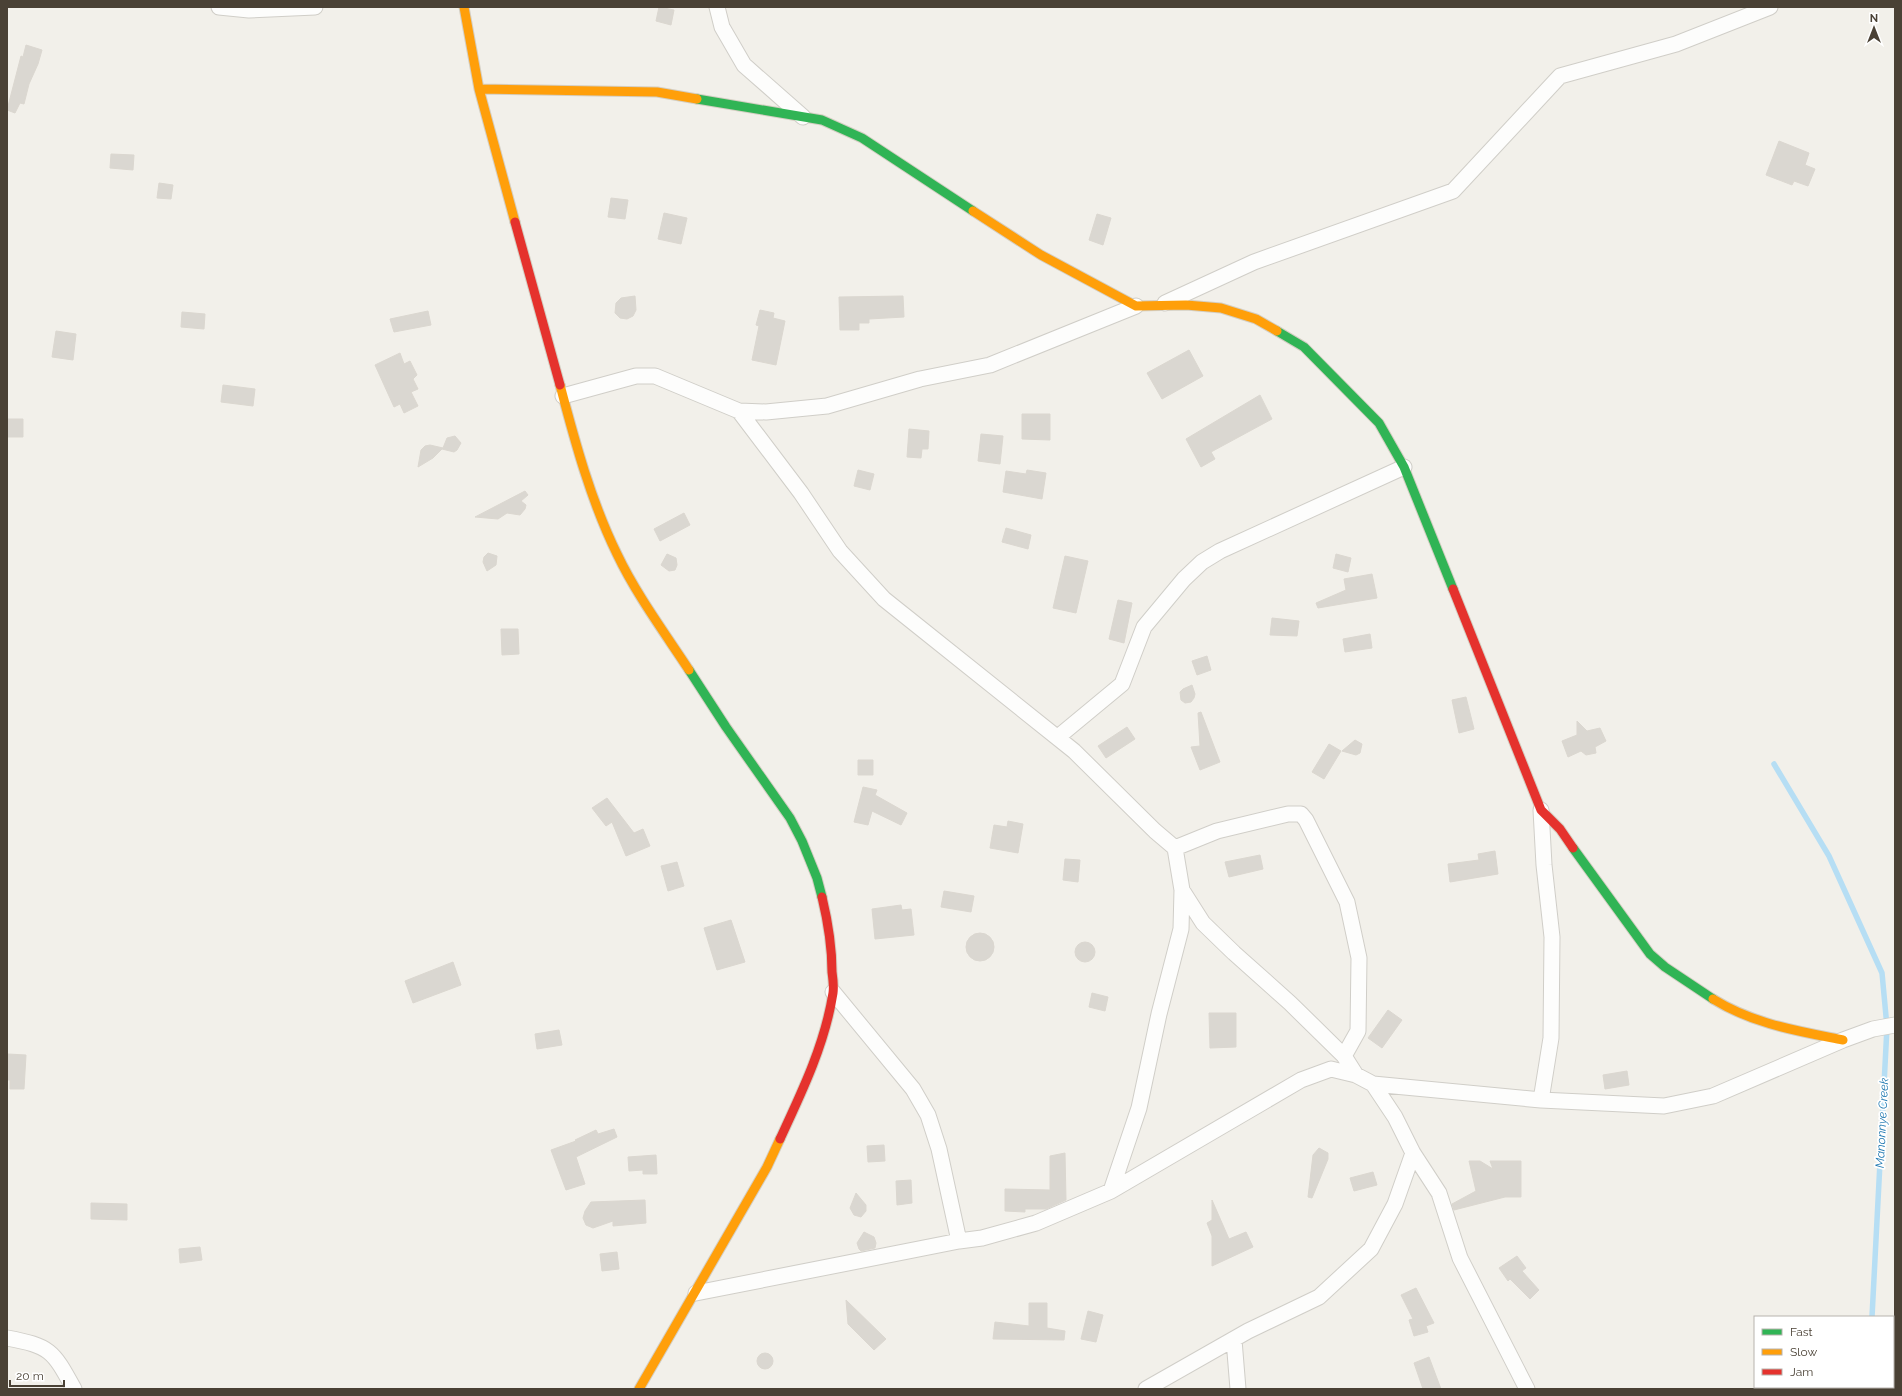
<svg xmlns="http://www.w3.org/2000/svg" width="1902" height="1396" viewBox="0 0 1902 1396" font-family="Raleway,sans-serif">
	<rect width="100%" height="100%" fill="#f2f0ea"/>
	<g fill="none" stroke-linecap="round" stroke-linejoin="round">
		<path stroke="#b6def4" stroke-width="5.5" d="M1774 764 1829 856 1882 973 1887 1027 1872 1317
			M1874 1387V1389"/>
	</g>
	<path fill="#dad7d1" stroke="#dbd7d0" d="M659 7 674 10 671 25 656 21Z
		M26 45 42 50 38 64 29 84 24 104 20 103 15 113 7 110 21 56 23 57Z
		M1779 141 1809 153 1805 165 1815 169 1808 186 1794 181 1792 185 1766 175Z
		M111 154 134 155 133 170 110 168Z
		M159 183 173 185 171 199 157 198Z
		M611 198 628 200 625 219 608 217Z
		M664 213 687 218 681 244 658 239Z
		M1097 214 1111 218 1103 245 1089 240Z
		M635 296 636 310 633 316 627 319 620 318 615 313 616 303 621 298Z
		M903 296 904 317 869 319V323H859V330H840L839 297Z
		M760 310 774 313 773 318 785 321 776 365 752 360 759 326 756 325Z
		M428 311 431 325 394 332 390 319Z
		M182 312 205 314 204 329 181 327Z
		M56 331 76 334 73 360 52 357Z
		M1189 350 1203 376 1162 399 1147 373Z
		M400 353 404 364 410 361 417 375 413 379 418 389 411 392 418 406 404 413 400 404 394 407 375 365Z
		M223 385 255 389 253 406 221 402Z
		M1260 395 1272 419 1211 452 1215 459 1201 467 1186 439Z
		M1022 414H1050V440L1022 439Z
		M7 419H23V437H7Z
		M909 429 929 431 928 449H922L921 458 907 457Z
		M981 434 1003 436 1000 464 978 461Z
		M455 436 461 443 457 450 454 452 442 449 433 458 418 467 421 450 425 446 430 445 443 448 447 438Z
		M858 470 874 474 870 490 854 486Z
		M1027 470 1046 473 1042 499 1003 492 1006 471 1026 474Z
		M525 491 528 495 521 501 526 505 525 509 520 515 507 513 498 519 475 517Z
		M684 513 690 525 660 541 654 529Z
		M1006 528 1031 535 1028 549 1002 542Z
		M488 553 497 556 496 565 487 571 483 562 484 557Z
		M667 554 676 558 677 565 675 570 669 571 661 565Z
		M1336 554 1351 558 1348 572 1333 568Z
		M1065 556 1088 561 1076 613 1053 608Z
		M1372 574 1377 598 1318 608 1316 603 1346 590 1344 579Z
		M1118 600 1132 603 1124 643 1109 639Z
		M1272 618 1299 621 1297 636 1270 635Z
		M501 629H518L519 654 502 655Z
		M1370 634 1372 648 1345 652 1343 639Z
		M1207 656 1211 670 1197 675 1192 661Z
		M1192 685 1195 694 1194 698 1191 702 1185 703 1181 700 1180 692 1183 689Z
		M1466 697 1474 729 1459 733 1452 700Z
		M1201 712 1220 762 1200 770 1191 747 1200 746 1198 713Z
		M1577 721 1587 731 1600 728 1606 741 1595 747 1596 753 1586 755 1581 751 1568 757 1562 741 1577 735Z
		M1127 727 1135 739 1106 758 1098 746Z
		M1355 740 1362 744 1360 753 1356 755 1342 751Z
		M1329 744 1341 751 1324 779 1312 772Z
		M858 760H873V775H858Z
		M863 787 877 790 875 795 907 813 901 825 872 811 868 825 854 822Z
		M607 798 634 833 643 829 650 846 626 856 612 822 606 826 592 808Z
		M1008 821 1023 824 1018 853 990 848 994 825 1007 827Z
		M1495 851 1498 874 1450 882 1448 864 1479 860 1478 854Z
		M1260 855 1263 869 1229 877 1225 862Z
		M1065 859 1080 860 1078 882 1063 880Z
		M677 862 684 886 668 891 661 866Z
		M944 891 974 896 971 912 941 907Z
		M901 905 902 910 911 909 914 935 875 939 872 909Z
		M731 920 745 962 717 970 704 928Z
		M966 947a14 14 0 1 1 28 0a14 14 0 1 1-28 0Z
		M1075 952a10 10 0 1 1 20 0a10 10 0 1 1-20 0Z
		M453 962 461 985 413 1003 405 981Z
		M1092 993 1108 997 1105 1011 1089 1007Z
		M1388 1010 1402 1020 1382 1048 1368 1038Z
		M1209 1013H1236V1047L1210 1048Z
		M559 1030 562 1045 537 1049 535 1034Z
		M8 1054 26 1055 24 1089H10V1080H7Z
		M1627 1071 1629 1085 1605 1089 1603 1075Z
		M614 1129 617 1137 576 1157 585 1184 566 1190 551 1150 576 1141 575 1140 596 1130 598 1134Z
		M884 1145 885 1161 868 1162 867 1146Z
		M1319 1148 1328 1153V1159L1312 1198 1308 1197 1313 1155Z
		M1065 1153 1066 1200 1046 1209H1025V1212L1005 1211V1189L1050 1190V1156Z
		M656 1155 657 1174H643V1170L629 1171 628 1157Z
		M1469 1161H1480L1493 1169 1490 1161H1521V1197H1505L1454 1210 1452 1204 1476 1191Z
		M1373 1172 1377 1185 1354 1191 1350 1178Z
		M911 1180 912 1203 897 1205 896 1181Z
		M856 1193 866 1205V1211L861 1217 854 1215 850 1208Z
		M645 1200 646 1223 613 1226V1221L593 1228 586 1225 583 1218 585 1211 591 1202Z
		M1212 1200 1229 1239 1246 1232 1253 1247 1212 1266V1236L1207 1223 1212 1220Z
		M91 1203 127 1204V1220L91 1219Z
		M864 1232 874 1237 876 1243 875 1248 861 1251 859 1249 857 1243Z
		M200 1247 202 1260 180 1263 179 1249Z
		M617 1252 619 1269 602 1271 600 1254Z
		M1517 1256 1526 1268 1522 1271 1539 1290 1530 1299 1510 1279 1508 1281 1499 1268Z
		M1416 1288 1434 1323 1426 1326 1428 1332 1414 1336 1409 1320 1413 1319 1401 1295Z
		M846 1300 886 1339 874 1350 848 1324Z
		M1029 1303H1047V1328L1065 1331 1064 1340 993 1339 995 1322 1029 1326Z
		M1088 1311 1103 1315 1096 1342 1081 1339Z
		M757 1361a8 8 0 1 1 16 0a8 8 0 1 1-16 0Z
		M1429 1357 1441 1389H1423L1414 1363Z"/>
	<g fill="none" stroke-linecap="round" stroke-linejoin="round">
		<defs>
			<path id="street" d="M219 7 249 10 315 7
				M717 7 722 27 744 65 803 117
				M1165 303 1254 262 1453 191 1560 76 1676 44 1770 7
				M563 396 636 376H655L739 411 766 412 827 406 920 379 990 365 1136 306
				M739 411 801 493 840 551 884 599 1074 751 1155 831 1175 848 1217 831 1288 814H1301L1306 820 1347 902 1359 958 1358 1031 1344 1056 1356 1075
				M1058 737 1122 684 1144 627 1184 579 1202 562 1220 551 1404 467
				M1541 810 1544 865 1552 937 1551 1038 1541 1100
				M1182 890 1203 923 1234 953 1290 1003 1344 1056
				M833 992 913 1089 928 1115 939 1149 959 1241
				M1373 1084 1395 1117 1413 1153 1439 1193 1460 1258 1527 1389
				M1111 1191 1139 1108 1159 1014 1181 929 1182 890 1175 848
				M696 1293 959 1241 982 1238 1036 1223 1111 1191 1301 1080 1331 1069 1356 1075 1373 1084 1541 1100 1664 1106 1713 1096 1843 1040 1873 1029 1895 1025
				M7 1338C51 1346 53 1351 74 1389
				M1234 1340 1238 1389
				M1146 1389 1248 1331 1319 1297 1371 1249 1395 1204 1413 1153"/>
			<path id="fast" d="M697 99 822 120 862 138 973 211
				M1277 331 1304 347 1379 423 1404 467 1453 589
				M689 670 726 727 790 818 802 841 817 878 822 897
				M1573 848 1650 954 1665 967 1713 999"/>
			<path id="slow" d="M464 7 479 89 515 222
				M479 89 657 92 697 99
				M973 211 1041 255 1136 306 1186 305 1221 308 1256 319 1277 331
				M560 385C575 442 591 501 617 554 636 594 664 632 689 670
				M1713 999C1753 1024 1798 1031 1843 1040
				M639 1389 767 1167 780 1139"/>
			<path id="jam" d="M515 222 560 385
				M1453 589 1541 810 1560 829 1573 848
				M780 1139C802 1092 825 1044 833 993 834 986 833 979 832 972 832 946 828 922 822 897"/>
		</defs>
		<use href="#street" stroke="#d0cec8" stroke-width="17"/>
		<use href="#fast" stroke="#d4cec2" stroke-width="11"/>
		<use href="#slow" stroke="#d4cec2" stroke-width="11"/>
		<use href="#jam" stroke="#d4cec2" stroke-width="11"/>
		<use href="#street" stroke="#fdfdfc" stroke-width="15"/>
		<use href="#fast" stroke="#30b455" stroke-width="9"/>
		<use href="#slow" stroke="#ff9f0a" stroke-width="9"/>
		<use href="#jam" stroke="#e5322d" stroke-width="9"/>
	</g>
	<g text-anchor="middle" dominant-baseline="central" stroke-width="3.5" stroke-linejoin="round" paint-order="stroke">
		<g font-size="12" font-style="italic" fill="#1f78b1" stroke="#fff">
			<text transform="translate(1882 1123) rotate(-87)">Manonnye Creek</text>
		</g>
	</g>
	<rect width="1902" height="1396" fill="none" stroke="#4a4135" stroke-width="16"/>
	<rect x="1754" y="1316" width="140" height="72" fill="#ffffff" stroke="#b7b3ae"/>
	<rect x="1762" y="1329" width="20" height="6" fill="#30b455" stroke="#b7b3ae"/>
	<text x="1790" y="1336" font-size="12" fill="#4a4135">Fast</text>
	<rect x="1762" y="1349" width="20" height="6" fill="#ff9f0a" stroke="#b7b3ae"/>
	<text x="1790" y="1356" font-size="12" fill="#4a4135">Slow</text>
	<rect x="1762" y="1369" width="20" height="6" fill="#e5322d" stroke="#b7b3ae"/>
	<text x="1790" y="1376" font-size="12" fill="#4a4135">Jam</text>
	<g transform="translate(1874 28)" stroke="#ffffff" stroke-width="3" paint-order="stroke">
	<path d="M0-3L7 15L0 10L-7 15Z" fill="#4a4135"/>
	<text y="-6" font-size="11" font-weight="bold" text-anchor="middle" fill="#4a4135">N</text>
	</g>
	<path d="M10 1380v6h54v-6" fill="none" stroke="#4a4135" stroke-width="2"/>
	<text x="16" y="1380" font-size="12" fill="#4a4135" stroke="#ffffff" stroke-width="3" paint-order="stroke">20 m</text>
</svg>
